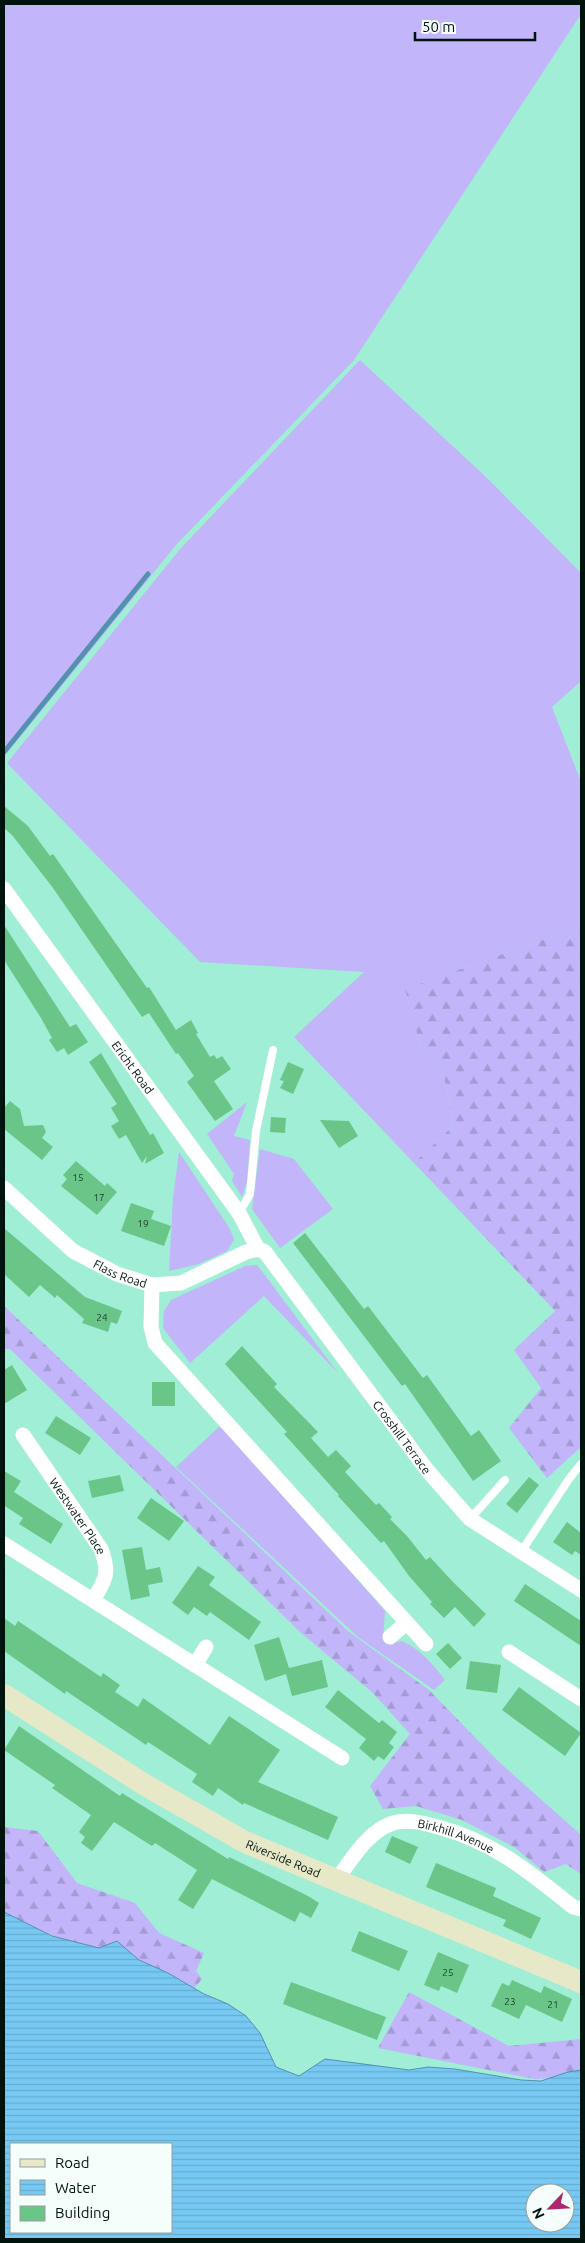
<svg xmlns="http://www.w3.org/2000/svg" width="585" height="2243" viewBox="0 0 585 2243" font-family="Ubuntu,sans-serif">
	<defs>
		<pattern id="forest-firs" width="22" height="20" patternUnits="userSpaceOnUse" patternTransform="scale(1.25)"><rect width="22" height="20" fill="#c2b5f9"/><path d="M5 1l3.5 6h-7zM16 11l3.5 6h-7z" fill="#a59bd4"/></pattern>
		<pattern id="water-rules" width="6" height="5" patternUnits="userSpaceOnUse" patternTransform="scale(1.25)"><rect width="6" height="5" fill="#77c9f4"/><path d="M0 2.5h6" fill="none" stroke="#65acd0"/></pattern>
	</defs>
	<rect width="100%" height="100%" fill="#9feed5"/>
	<path fill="#c2b5f9" d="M4 4H581V14L354 360 176 545 4 757Z
		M360 360 487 478 581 573V681L552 707 581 782V926L405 989 422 1052 443 1070 453 1126 414 1163 294 1037 364 972 200 962 7 763 181 548Z
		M247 1102 234 1136 250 1140 247 1182 242 1197 232 1181 234 1174 207 1134Z
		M260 1149 294 1159 333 1209 280 1248 252 1209Z
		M179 1152 230 1229 234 1240 227 1251 199 1264 169 1271 173 1198Z
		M257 1265 267 1278 338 1373 264 1296 190 1363 163 1328 164 1311 171 1300 245 1266Z
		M221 1425 385 1611 383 1640 390 1644 402 1641C422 1651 431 1662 445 1680L434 1690 358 1637 176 1467Z"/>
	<path fill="url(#forest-firs)" d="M581 926V1447L547 1478 509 1428 541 1388 514 1350 555 1311 414 1163 453 1126 443 1070 422 1052 405 989Z
		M4 1306 348 1631 429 1690 499 1762 581 1835V1874L566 1864 544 1872 514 1847 462 1820 416 1806 383 1809 370 1786 410 1734 373 1693 300 1632 10 1349H4Z
		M4 1827 38 1831 77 1883 135 1903 159 1933 204 1953 196 1971 202 1979 192 1991 4 1916Z
		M409 1992 509 2046 581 2039V2077L534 2079 378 2048Z"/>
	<path fill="url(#water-rules)" stroke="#5392af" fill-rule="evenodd" d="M4 1912 52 1936 99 1948 117 1941 139 1960 168 1973 204 1994 228 2004 246 2016 260 2033 276 2067 299 2076 325 2059 409 2070 428 2067 455 2069 521 2080 541 2081 568 2072 581 2070V2239H4ZM11 2144H171V2232H11ZM535 2193H565V2223H535Z"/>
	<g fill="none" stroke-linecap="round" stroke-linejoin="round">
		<path stroke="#5392af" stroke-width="5" d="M4 752 148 574"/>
	</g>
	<path fill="#6ac688" d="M4 806 28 826 50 856 53 854 147 988 149 987 176 1030 191 1020 198 1033 196 1034 210 1057 214 1055 217 1059 222 1056 231 1069 214 1081 233 1109 215 1121 187 1082 194 1076 178 1053 176 1054 149 1013 142 1017 53 888 12 835 4 828Z
		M4 925 70 1027 76 1024 88 1042 68 1055 64 1048 57 1052 49 1040 52 1038 41 1018 4 960Z
		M101 1053 150 1135 153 1133 164 1153 145 1164 147 1156 142 1163 126 1135 119 1139 111 1126 119 1121 111 1108 117 1104 89 1062Z
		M288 1062 304 1069 293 1094 280 1088 284 1081 280 1080Z
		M10 1101 20 1109 24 1126 43 1125 46 1132 42 1138 53 1147 42 1160 4 1129V1108Z
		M271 1117 286 1118 285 1133 270 1132Z
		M320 1120 349 1121 358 1136 339 1148Z
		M76 1161 105 1186 107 1183 117 1192 97 1215 61 1186 67 1179 63 1175Z
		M131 1203 154 1211 151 1219 171 1226 164 1246 121 1231Z
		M4 1228 85 1297 122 1311 117 1324 111 1322 108 1332 82 1323 84 1319 57 1295 55 1298 40 1285 29 1297 4 1274Z
		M305 1233 364 1309 368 1306 423 1378 427 1375 471 1436 479 1430 501 1461 473 1481 405 1384 402 1386 293 1243Z
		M242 1346 277 1384 274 1387 318 1432 311 1438 328 1457 336 1450 351 1466 345 1472 376 1505 379 1503 392 1517 390 1519 407 1536 426 1560 430 1557 453 1582 486 1614 474 1627 455 1607 444 1618 430 1604 432 1602 409 1576 384 1541 381 1543 338 1496 339 1495 284 1434 287 1432 225 1364Z
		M12 1365 27 1390 4 1404V1370Z
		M152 1382H175V1406H152Z
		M56 1416 91 1438 80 1455 45 1433Z
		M4 1471 21 1481 14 1492 63 1524 51 1544 19 1524 23 1518 5 1506 4 1508Z
		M120 1475 124 1491 92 1498 88 1481Z
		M529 1477 539 1485 517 1513 506 1504Z
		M151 1498 184 1521 169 1541 137 1518Z
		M567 1522 581 1533V1555L575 1551 572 1555 553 1542Z
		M142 1547 146 1570 160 1567 163 1582 148 1585 150 1596 131 1600 122 1550Z
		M198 1566 215 1577 209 1585 261 1622 249 1640 210 1612 207 1616 194 1607 188 1615 172 1603Z
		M525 1584 581 1621V1646L514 1601Z
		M4 1618 15 1626 18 1621 101 1677 103 1673 120 1685 115 1692 138 1707 143 1698 210 1745 229 1716 280 1750 258 1782 338 1817 328 1840 244 1803 243 1805 218 1788 213 1796 192 1782 197 1774 148 1742 146 1745 66 1691 65 1694 4 1651Z
		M279 1637 289 1668 322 1660 328 1687 292 1696 286 1674 265 1681 254 1645Z
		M448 1643 462 1658 450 1669 436 1654Z
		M470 1661 501 1665 497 1693 466 1689Z
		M519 1687 581 1733 565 1756 502 1710Z
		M338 1690 379 1723 382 1720 397 1732 389 1743 394 1747 384 1760 378 1756 374 1761 359 1748 366 1739 325 1707Z
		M19 1726 120 1796 122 1793 228 1859 229 1857 308 1896 319 1903 311 1918 300 1912 295 1922 212 1879 193 1909 178 1900 197 1870 155 1843 152 1846 114 1822 92 1851 81 1843 85 1837 79 1832 91 1815 52 1788 55 1785 4 1750Z
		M392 1836 418 1847 410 1864 385 1852Z
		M436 1863 496 1888 493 1896 541 1918 531 1939 503 1926 506 1920 426 1887Z
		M359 1931 408 1951 399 1971 351 1951Z
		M438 1952 469 1965 457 1993 441 1986 439 1991 424 1985Z
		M512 1980 541 1993 544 1986 572 1999 562 2022 526 2005 519 2019 491 2006 502 1983 509 1986Z
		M291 1982 386 2017 377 2040 283 2004Z"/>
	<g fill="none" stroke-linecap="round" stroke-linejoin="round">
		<path stroke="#fff" stroke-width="8" d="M239 1213 250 1194 256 1131 273 1050
			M470 1519 505 1480
			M521 1552 569 1479 581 1464"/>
		<g stroke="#fff" stroke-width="15">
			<path id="s1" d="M4 889 239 1213 258 1249"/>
			<path id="s2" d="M4 1188 73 1251 117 1274 152 1285 181 1283 246 1252 258 1249"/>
			<path id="s3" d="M258 1249 265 1252 427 1470 470 1519 581 1590"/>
			<path d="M152 1285 151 1327 155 1343 426 1644"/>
			<path id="s4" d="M23 1435 101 1549C110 1573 106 1579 93 1600"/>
			<path d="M4 1544 342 1758"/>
			<path d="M390 1637 406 1623"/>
			<path d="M509 1652 581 1699"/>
			<path d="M195 1665 206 1647"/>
			<path id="s5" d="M337 1879C352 1859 368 1831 393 1823 409 1819 423 1823 438 1827 494 1842 528 1871 573 1907L581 1909"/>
		</g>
		<path stroke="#e6e8c8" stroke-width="22" id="s6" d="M4 1695 145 1785 245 1842 581 1982"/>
	</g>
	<g text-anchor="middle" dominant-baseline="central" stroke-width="4" stroke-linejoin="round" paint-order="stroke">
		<g font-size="10" fill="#1a402c">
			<text x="78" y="1177">15</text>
			<text x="99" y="1197">17</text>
			<text x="143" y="1223">19</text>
			<text x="102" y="1317">24</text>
			<text x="448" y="1972">25</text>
			<text x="510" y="2001">23</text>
			<text x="553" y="2004">21</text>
		</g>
		<g font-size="12" fill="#00130d" stroke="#f6fefb">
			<text stroke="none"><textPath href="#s1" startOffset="220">Ericht Road</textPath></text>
			<text stroke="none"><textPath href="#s2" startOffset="146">Flass Road</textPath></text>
			<text stroke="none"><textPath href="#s3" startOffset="238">Crosshill Terrace</textPath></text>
			<text stroke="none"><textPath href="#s4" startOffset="98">Westwater Place</textPath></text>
			<text stroke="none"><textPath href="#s5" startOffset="146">Birkhill Avenue</textPath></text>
			<text stroke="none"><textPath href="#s6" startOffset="324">Riverside Road</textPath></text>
		</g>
	</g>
	<rect width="585" height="2243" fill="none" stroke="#00130d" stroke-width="10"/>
	<rect x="10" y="2143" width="162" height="90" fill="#f6fefb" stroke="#94a09c"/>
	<rect x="20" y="2159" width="25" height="8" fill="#e6e8c8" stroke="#94a09c"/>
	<text x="55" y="2168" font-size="15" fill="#00130d">Road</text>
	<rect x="20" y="2180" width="25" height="15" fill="url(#water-rules)" stroke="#94a09c"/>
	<text x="55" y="2193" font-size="15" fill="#00130d">Water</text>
	<rect x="20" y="2206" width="25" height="15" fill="#6ac688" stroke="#94a09c"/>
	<text x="55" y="2218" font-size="15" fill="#00130d">Building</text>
	<g transform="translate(550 2208) rotate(245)"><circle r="24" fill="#f6fefb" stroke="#94a09c"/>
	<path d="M0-4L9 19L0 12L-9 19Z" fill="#ad276f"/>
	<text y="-8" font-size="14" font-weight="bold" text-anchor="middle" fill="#00130d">N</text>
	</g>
	<path d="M415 32v8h120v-8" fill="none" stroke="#00130d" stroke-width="2.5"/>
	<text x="422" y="32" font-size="15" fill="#00130d" stroke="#f6fefb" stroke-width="4" paint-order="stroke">50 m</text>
</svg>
